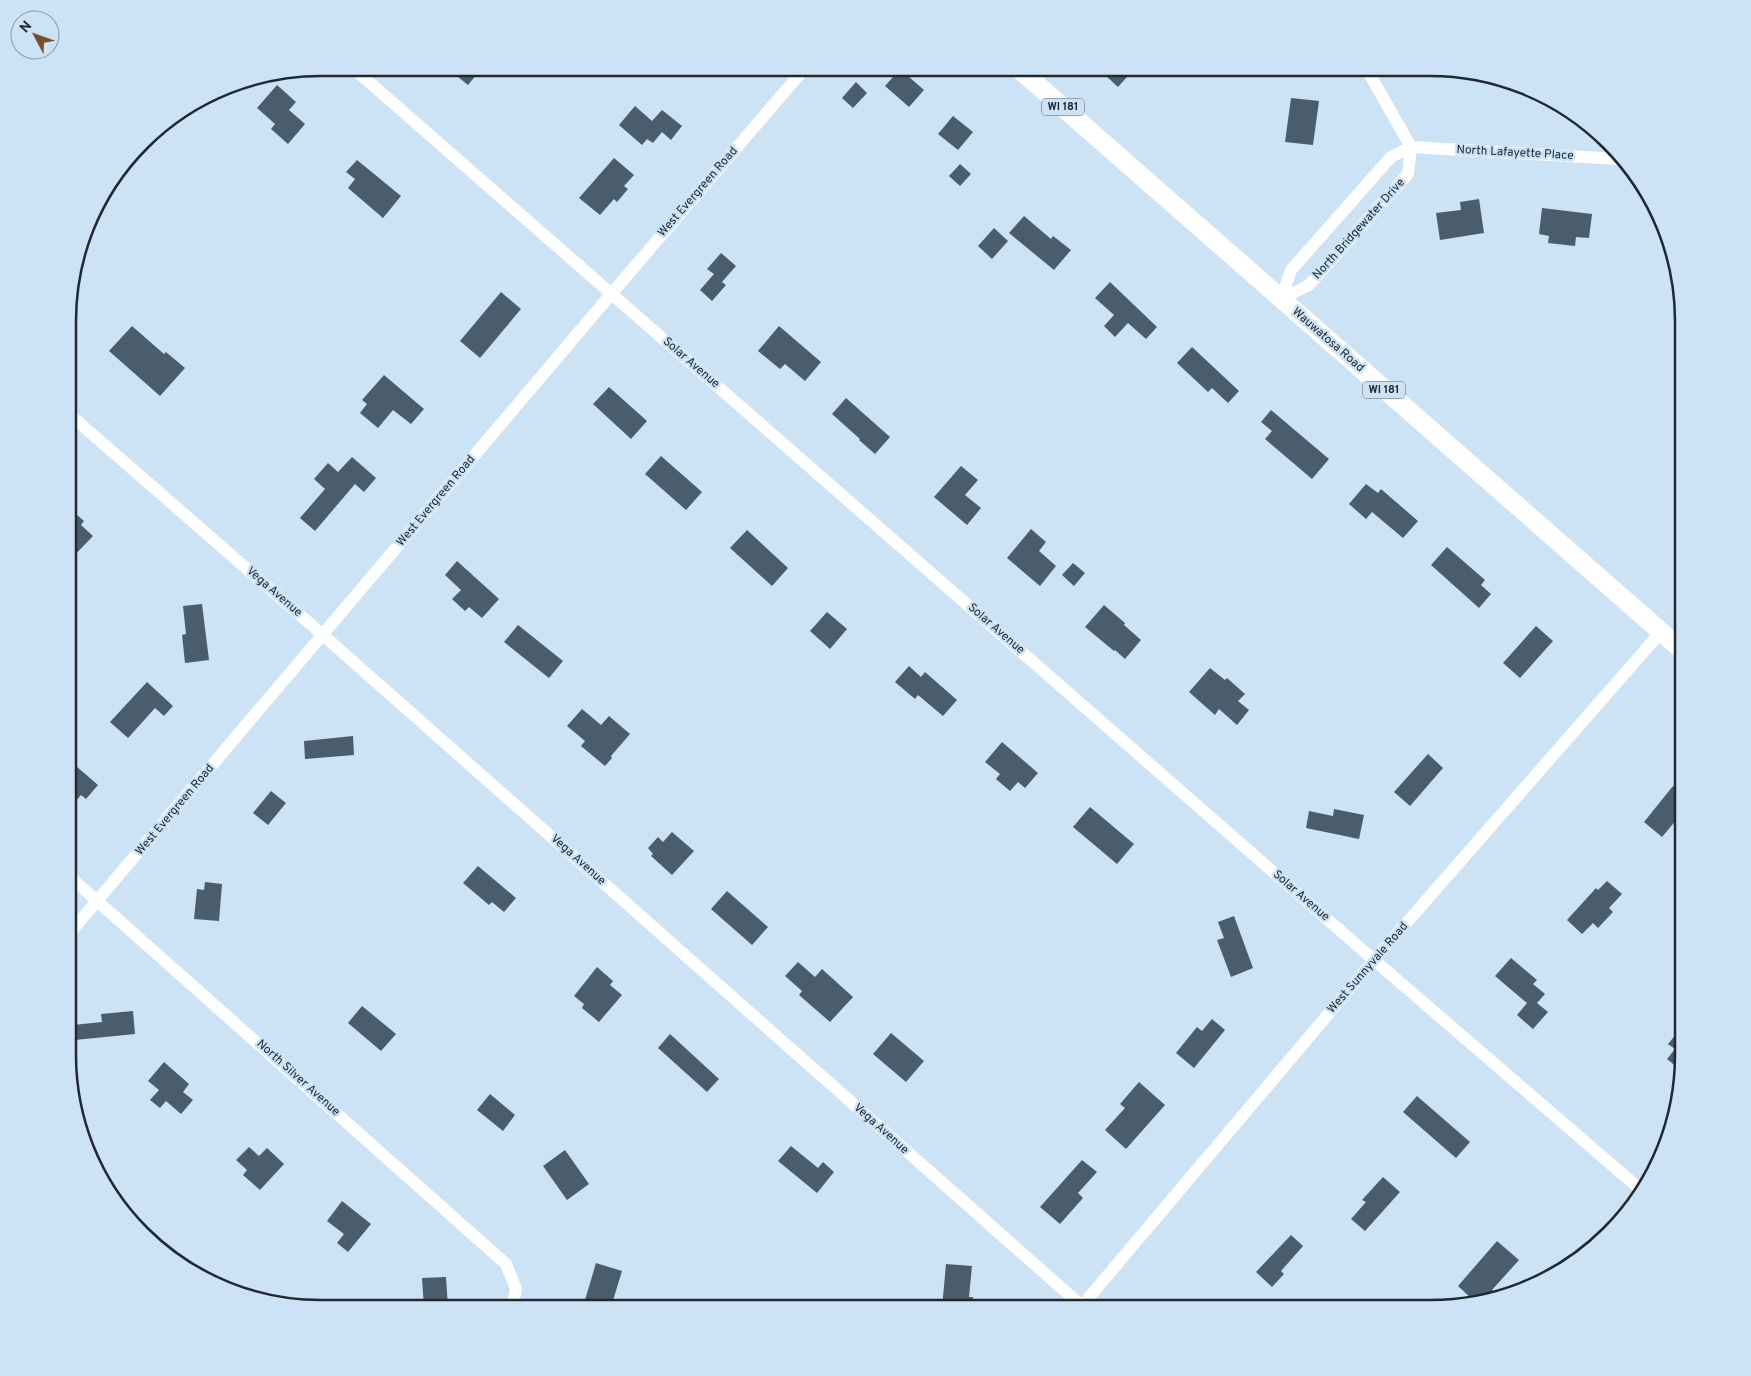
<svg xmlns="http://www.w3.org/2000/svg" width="1751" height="1376" viewBox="0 0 1751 1376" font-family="Overpass,sans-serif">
	<rect width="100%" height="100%" fill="#cbe3f5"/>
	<path fill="#495d6d" d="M447 68H482L468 85Z
		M1111 68H1135L1118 87 1105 75Z
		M900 69 924 90 909 107 885 86Z
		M856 82 867 93 853 108 842 98Z
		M277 85 296 102 289 110 305 124 288 144 271 129 275 124 257 108Z
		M1291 98 1319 101 1313 145 1285 142Z
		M635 106 652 121 662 110 682 126 671 140 662 132 653 143 647 139 642 145 619 125Z
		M953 116 973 132 958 150 938 134Z
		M614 158 634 175 624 186 628 189 617 202 614 199 600 215 579 198Z
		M357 160 401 196 383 218 348 188 355 179 346 172Z
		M960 164 971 174 960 186 949 176Z
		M1479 199 1484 233 1440 240 1436 213 1461 210 1460 202Z
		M1542 208 1592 214 1589 238 1576 237 1575 246 1548 243 1549 236 1539 234Z
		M1024 216 1051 239 1053 236 1071 250 1054 270 1009 233Z
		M994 228 1008 241 992 259 978 246Z
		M721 253 736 266 722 282 726 285 712 301 700 290 714 274 707 269Z
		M1110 282 1157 327 1146 339 1128 323 1115 337 1104 326 1114 315 1095 298Z
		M501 292 521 309 480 358 460 341Z
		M132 326 164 354 166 352 185 368 160 396 109 351Z
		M779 326 821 362 805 381 785 364 780 369 758 351Z
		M1192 347 1239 391 1228 403 1212 388 1208 392 1177 363Z
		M384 375 424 409 411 424 393 410 378 428 360 413 367 404 362 400Z
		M609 387 647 421 631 439 593 404Z
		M846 398 890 437 875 454 859 440 860 439 832 414Z
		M1271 410 1329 459 1312 479 1265 439 1272 431 1261 422Z
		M661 456 702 492 686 510 645 474Z
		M352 457 376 478 364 492 355 484 315 531 300 518 325 489 314 479 328 463 338 472Z
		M961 466 978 480 965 495 981 508 967 525 934 497Z
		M1366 484 1378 493 1381 489 1418 521 1403 538 1372 512 1366 519 1349 504Z
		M69 508 84 521 81 525 93 536 69 561Z
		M1031 529 1046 542 1039 551 1056 566 1040 586 1007 558Z
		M747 530 788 568 772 586 730 548Z
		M1447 547 1485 580 1481 585 1491 594 1479 608 1431 565Z
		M457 561 499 599 482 618 469 607 465 611 452 599 461 590 445 575Z
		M1073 563 1085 573 1074 586 1062 575Z
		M202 604 209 660 185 663 182 635 186 634 183 606Z
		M1104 605 1125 623 1124 625 1141 640 1125 659 1115 650 1114 651 1085 627Z
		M827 612 847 629 830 649 810 631Z
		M518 625 563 661 549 678 504 642Z
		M1536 626 1553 641 1520 678 1503 663Z
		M909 666 921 677 925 672 957 700 943 716 918 695 915 699 895 682Z
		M1210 668 1225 680 1227 678 1245 694 1238 701 1249 710 1237 725 1219 709 1215 715 1189 692Z
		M147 682 173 706 164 716 155 708 128 738 110 722Z
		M582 709 601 725 609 716 630 734 611 756 612 758 605 766 581 746 585 741 567 726Z
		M353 736 354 755 305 759 304 741Z
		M1002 742 1038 773 1025 788 1018 782 1010 791 996 779 1000 774 985 762Z
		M1428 754 1443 768 1410 806 1394 792Z
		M69 760 98 785 86 799 81 795 75 802 69 797Z
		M1673 786 1683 794V812L1662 837 1644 822Z
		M271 791 286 803 268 825 253 813Z
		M1090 807 1134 844 1117 864 1073 827Z
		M1334 809 1364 815 1359 839 1306 828 1309 811 1333 816Z
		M672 832 694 851 672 875 651 856 653 854 648 848 658 837 663 842Z
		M478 866 516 898 504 912 492 902 489 905 463 883Z
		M1607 881 1622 894 1609 908 1613 912 1598 928 1593 923 1582 934 1567 920 1596 888 1598 890Z
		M205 882 222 884 219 921 194 919 197 889 204 890Z
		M727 891 768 927 752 945 711 909Z
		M1234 916 1253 968 1231 977 1217 940 1224 938 1218 922Z
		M1511 958 1537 980 1533 984 1545 994 1537 1003 1548 1012 1533 1029 1517 1015 1527 1003 1495 976Z
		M798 962 815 977 822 969 853 997 830 1022 799 995 802 991 785 976Z
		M597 967 613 981 610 985 622 995 599 1022 582 1008 584 1004 574 996Z
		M362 1006 396 1034 381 1051 348 1023Z
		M133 1011 135 1034 75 1040 73 1025 102 1022 101 1014Z
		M1212 1019 1225 1030 1194 1068 1176 1053 1197 1027 1202 1031Z
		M1683 1026V1072L1667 1059 1675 1049 1668 1044Z
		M891 1033 924 1061 906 1082 873 1054Z
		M670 1034 719 1079 707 1092 658 1048Z
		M164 1062 189 1084 183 1092 193 1100 181 1114 166 1101 160 1108 150 1100 159 1090 148 1081Z
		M1139 1082 1165 1105 1126 1149 1105 1130 1125 1108 1120 1104Z
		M490 1094 515 1115 503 1131 477 1110Z
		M1417 1096 1470 1142 1456 1158 1403 1112Z
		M791 1146 818 1168 823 1162 834 1172 817 1193 778 1161Z
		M249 1147 259 1156 267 1148 284 1164 260 1190 243 1175 247 1170 236 1160Z
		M565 1150 589 1184 567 1200 543 1166Z
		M1082 1160 1097 1172 1078 1193 1083 1198 1060 1224 1040 1207Z
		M1383 1177 1400 1192 1365 1231 1351 1219 1366 1202 1362 1200Z
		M342 1201 371 1224 348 1252 337 1243 344 1234 327 1221Z
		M1291 1235 1303 1246 1281 1271 1284 1274 1272 1287 1256 1272Z
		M1497 1241 1519 1260 1492 1290 1498 1295 1473 1300 1458 1286Z
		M596 1263 622 1271 611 1307 585 1300Z
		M946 1264 972 1266 969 1297H973L972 1308H942Z
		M446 1277 448 1308H424L422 1278Z"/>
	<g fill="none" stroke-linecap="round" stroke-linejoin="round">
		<path stroke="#fff" stroke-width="12" d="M353 68 1374 960 1641 1190
			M1281 299 1291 270 1391 157 1411 147 1619 159
			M1281 299 1309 285 1408 174 1411 147 1366 68
			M69 414 323 635 1084 1308
			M68 875 506 1264 516 1289 512 1308
			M68 935 612 293 805 68
			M1080 1308 1374 960 1660 633"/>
		<path stroke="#fff" stroke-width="19" d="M1018 68 1683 651"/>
	</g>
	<g text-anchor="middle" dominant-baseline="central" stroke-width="5" stroke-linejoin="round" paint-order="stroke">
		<g fill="#cbe3f5" stroke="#53616b" stroke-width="1">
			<rect x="1042" y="98.5" width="42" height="17" rx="4"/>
			<rect x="1363" y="381.5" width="42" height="17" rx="4"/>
		</g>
		<g font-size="11" font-weight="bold" fill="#202930">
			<text x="1063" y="107">WI 181</text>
			<text x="1384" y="390">WI 181</text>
		</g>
		<g font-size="12" fill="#202930" stroke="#cbe3f5">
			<text transform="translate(1515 153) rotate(3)">North Lafayette Place</text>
			<text transform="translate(698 192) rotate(-49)">West Evergreen Road</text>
			<text transform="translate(1359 229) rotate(-48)">North Bridgewater Drive</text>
			<text transform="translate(1328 340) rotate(41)">Wauwatosa Road</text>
			<text transform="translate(691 363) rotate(41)">Solar Avenue</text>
			<text transform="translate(436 501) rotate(-50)">West Evergreen Road</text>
			<text transform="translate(274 592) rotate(41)">Vega Avenue</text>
			<text transform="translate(996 629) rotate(41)">Solar Avenue</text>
			<text transform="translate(175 810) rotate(-50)">West Evergreen Road</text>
			<text transform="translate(578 860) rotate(42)">Vega Avenue</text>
			<text transform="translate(1301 896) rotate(41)">Solar Avenue</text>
			<text transform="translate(1368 968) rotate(-49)">West Sunnyvale Road</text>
			<text transform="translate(298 1078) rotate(42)">North Silver Avenue</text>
			<text transform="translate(881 1129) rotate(42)">Vega Avenue</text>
		</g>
	</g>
	<path d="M0 0H1751V1376H0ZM321 76H1430A245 245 0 0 1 1675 321V1055A245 245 0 0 1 1430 1300H321A245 245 0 0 1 76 1055V321A245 245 0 0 1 321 76Z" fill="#cbe3f5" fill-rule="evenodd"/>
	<path fill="none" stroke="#202930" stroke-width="2.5" d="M321 76H1430A245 245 0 0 1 1675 321V1055A245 245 0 0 1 1430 1300H321A245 245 0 0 1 76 1055V321A245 245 0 0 1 321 76Z"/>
	<g transform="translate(35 35) rotate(311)"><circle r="24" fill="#cbe3f5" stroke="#8799a6"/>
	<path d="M0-4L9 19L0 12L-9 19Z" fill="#754e2b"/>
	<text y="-8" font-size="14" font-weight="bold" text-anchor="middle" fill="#202930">N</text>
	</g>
</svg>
